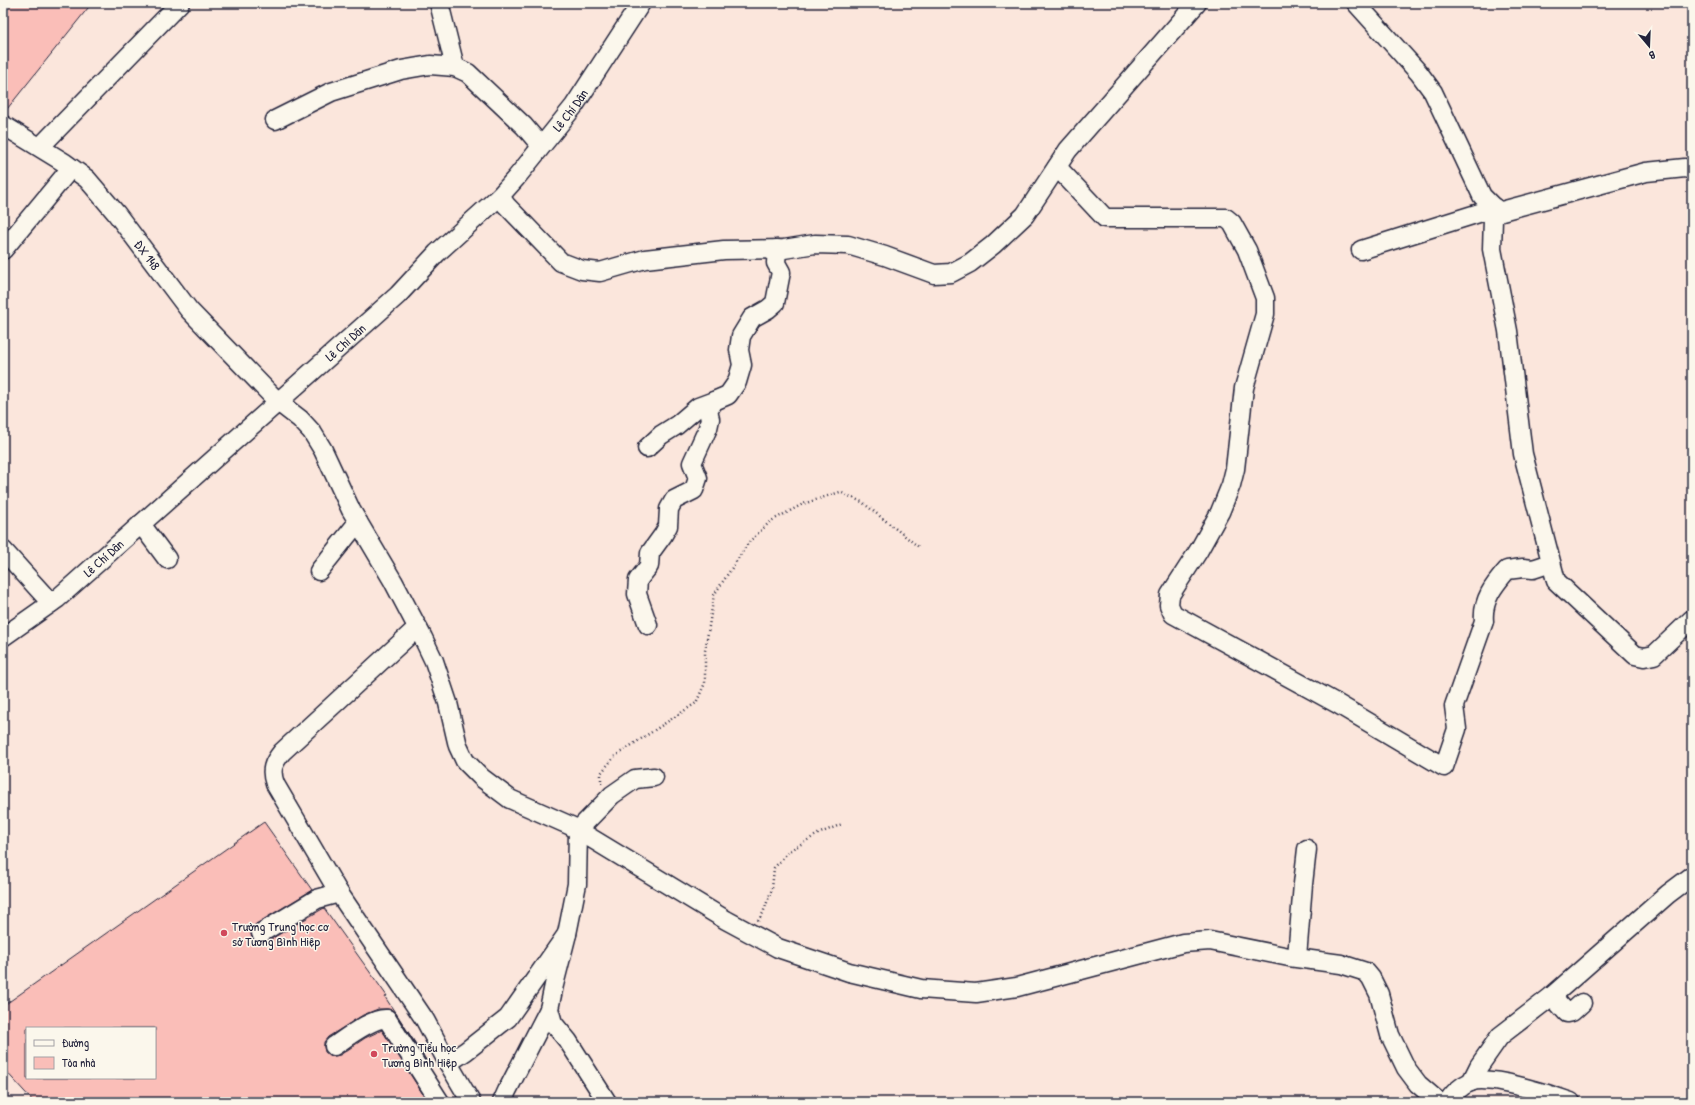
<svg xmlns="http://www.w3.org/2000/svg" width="1695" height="1105" viewBox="0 0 1695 1105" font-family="'Patrick Hand',sans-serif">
	<rect width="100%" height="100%" fill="#fbe6dc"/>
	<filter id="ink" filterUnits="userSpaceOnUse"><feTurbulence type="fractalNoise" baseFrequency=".025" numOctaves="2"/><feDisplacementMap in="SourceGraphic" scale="8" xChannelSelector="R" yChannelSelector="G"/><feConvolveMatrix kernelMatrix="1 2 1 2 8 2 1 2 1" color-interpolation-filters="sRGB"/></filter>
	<g filter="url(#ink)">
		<path fill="#fabeb8" stroke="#22223b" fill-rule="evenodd" d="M3 3H92L3 114Z
			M264 822 312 890 256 924 252 928 251 934 252 938 256 942 262 943 266 942 324 908 387 996 385 997 428 1063 396 1013 392 1010 387 1009H378L363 1015 328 1037 324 1042V1047L325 1052 330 1056H335L340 1055 365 1038 382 1030 428 1102H34L3 1068V1006ZM27 1028H155V1078H27Z"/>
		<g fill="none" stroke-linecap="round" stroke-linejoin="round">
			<defs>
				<g id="minor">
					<path d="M439 3 455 67"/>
					<path d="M1356 3 1419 73 1433 92 1482 196 1498 212 1646 172 1685 168 1692 170"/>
					<path d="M275 120 331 92 401 70 430 65 455 67 468 73 524 126 541 146"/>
					<path id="s1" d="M3 125 65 163 87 179 116 213 189 310 278 402 300 419 312 432 323 450 351 510 393 581 423 638 434 661 448 703 458 746 465 761 482 778 510 799 571 826 726 920 778 948 849 972 921 989 976 993 1017 987 1183 943 1210 941 1289 957 1341 964 1366 972 1371 978 1379 994 1390 1035 1406 1068 1418 1084 1439 1102"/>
					<path d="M40 147 180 3"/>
					<path d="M1057 167 1105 218H1226L1232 223 1247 250 1265 298V314L1244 388 1235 469 1231 485 1220 512 1199 550 1170 595 1169 605 1173 614 1336 703 1444 767 1457 729 1454 706 1484 621C1482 600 1494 585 1507 570L1523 568 1533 569 1551 563"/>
					<path d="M500 196 506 205 561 262 582 270 600 272 645 259 724 250 784 249 815 244 848 245 885 256 934 274 951 273 970 263 993 245 1025 215 1068 150 1197 3"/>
					<path d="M1498 212 1493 219 1492 249 1508 331 1523 454 1556 581 1635 655 1644 657 1654 655 1692 619"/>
					<path d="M3 250 71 168"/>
					<path d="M1361 250 1495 208"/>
					<path d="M647 448 661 435 677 425 698 407 714 401"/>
					<path d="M141 524 167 559"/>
					<path d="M3 550 51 603"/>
					<path d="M319 571 358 522"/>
					<path d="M648 625 637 594 638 580 649 566 650 553 663 535 668 526 669 509 674 500 694 490 698 478 692 463 708 428 710 419 708 411 714 401 728 395 737 382 742 365 739 350 741 336 752 318 768 309 775 303 781 272 776 263 777 249"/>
					<path id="s2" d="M3 637 57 599 398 295 437 253 500 196 516 178 574 106 641 3"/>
					<path d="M339 893 275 784C270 770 273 763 282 752L418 627"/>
					<path d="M261 933 317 899 339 893 425 1020 448 1063 466 1051 508 1018 567 934"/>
					<path d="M1297 957 1303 884 1307 849"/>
					<path d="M1552 996 1567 1013 1572 1012 1582 1003"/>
					<path d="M334 1046C346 1038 373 1017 387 1019L440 1102"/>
					<path d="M448 1063 471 1102"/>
					<path d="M1471 1082 1479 1066 1500 1036 1552 996 1668 894 1692 876"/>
					<path d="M502 1102 507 1091 549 1009"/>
					<path d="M607 1102 568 1041 553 1023 549 1009 554 985 567 934 577 884 578 830 612 795 635 779 654 777"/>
					<path d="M1448 1102C1452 1094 1461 1086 1470 1082 1488 1074 1552 1095 1571 1102"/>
				</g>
			</defs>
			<use href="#minor" stroke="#22223b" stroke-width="21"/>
			<path stroke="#22223b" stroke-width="2.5" stroke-dasharray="1 3" stroke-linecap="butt" d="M601 784V773L615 756 696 703 705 683V651L714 595 749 542 771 521 803 504 840 492 862 502 920 548
				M758 921 763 913 772 889 774 868 789 851 818 834 842 824"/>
			<use href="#minor" stroke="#fbf7ec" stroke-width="18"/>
		</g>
	</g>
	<g fill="#d1495b" stroke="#fbf7ec" stroke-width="1.5">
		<circle cx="224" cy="933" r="4"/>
		<circle cx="374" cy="1054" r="4"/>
	</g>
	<g text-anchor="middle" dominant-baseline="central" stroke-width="3" stroke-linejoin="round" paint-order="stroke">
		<g font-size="13" fill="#22223b" stroke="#fbf7ec">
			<text stroke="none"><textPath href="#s2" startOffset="776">Lê Chí Dân</textPath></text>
			<text stroke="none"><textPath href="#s1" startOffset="197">ĐX 148</textPath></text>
			<text stroke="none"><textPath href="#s2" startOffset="452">Lê Chí Dân</textPath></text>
			<text stroke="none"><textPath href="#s2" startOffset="128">Lê Chí Dân</textPath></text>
		</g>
		<g font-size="13" fill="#22223b" stroke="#fbf7ec" text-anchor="start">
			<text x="232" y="926">Trường Trung học cơ<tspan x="232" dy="15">sở Tương Bình Hiệp</tspan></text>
			<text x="382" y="1047">Trường Tiểu học<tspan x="382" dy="15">Tương Bình Hiệp</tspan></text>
		</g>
	</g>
	<rect width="1695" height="1105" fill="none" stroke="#fbf7ec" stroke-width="16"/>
	<rect x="8" y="8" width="1679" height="1089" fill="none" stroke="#22223b" stroke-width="1.5" filter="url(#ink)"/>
	<rect x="26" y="1027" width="130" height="52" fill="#fbf7ec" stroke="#a4a2a5"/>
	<rect x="34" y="1040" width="20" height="6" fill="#fbf7ec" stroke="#a4a2a5"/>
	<text x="62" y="1047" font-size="12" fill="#22223b">Đường</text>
	<rect x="34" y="1057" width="20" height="12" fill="#fabeb8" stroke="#a4a2a5"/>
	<text x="62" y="1067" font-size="12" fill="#22223b">Tòa nhà</text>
	<g transform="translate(1649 46) rotate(161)" stroke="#fbf7ec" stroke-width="3" paint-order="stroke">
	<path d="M0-3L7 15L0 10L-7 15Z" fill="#22223b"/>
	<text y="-6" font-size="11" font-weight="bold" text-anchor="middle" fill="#22223b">B</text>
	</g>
</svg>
